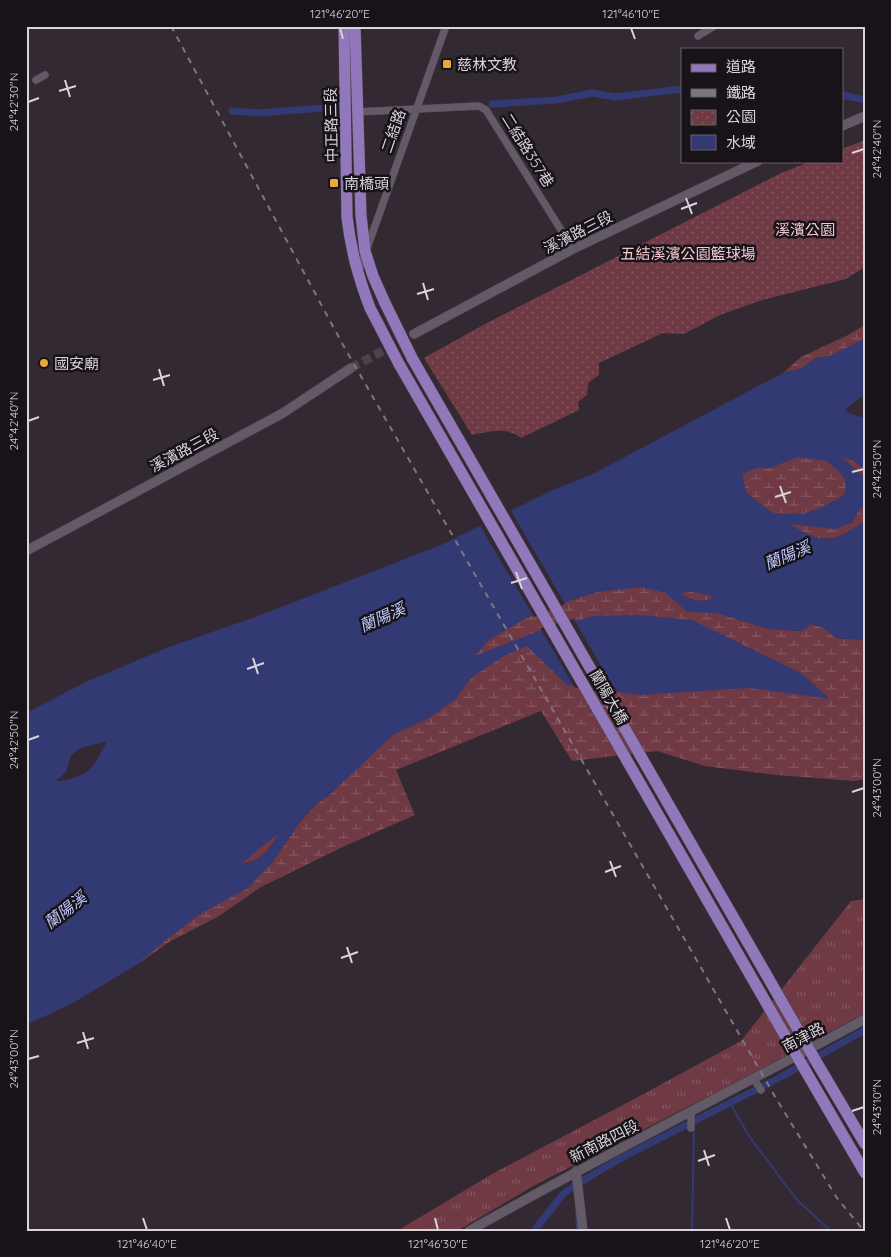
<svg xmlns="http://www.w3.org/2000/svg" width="891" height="1257" viewBox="0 0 891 1257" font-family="Quicksand,'Noto Sans TC',sans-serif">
	<defs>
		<pattern id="grass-tufts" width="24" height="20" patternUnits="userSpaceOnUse" patternTransform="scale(1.25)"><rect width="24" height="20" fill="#703a45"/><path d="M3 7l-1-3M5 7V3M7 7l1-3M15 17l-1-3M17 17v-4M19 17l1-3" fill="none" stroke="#84565f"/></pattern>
		<pattern id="wetland-marsh" width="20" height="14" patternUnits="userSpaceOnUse" patternTransform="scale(1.25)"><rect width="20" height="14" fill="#703a45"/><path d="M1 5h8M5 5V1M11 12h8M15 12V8" fill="none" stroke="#84565f"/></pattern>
		<pattern id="park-dots" width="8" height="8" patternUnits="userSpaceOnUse" patternTransform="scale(1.25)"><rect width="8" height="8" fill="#703a45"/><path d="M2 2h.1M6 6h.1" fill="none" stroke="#84565f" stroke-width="1.8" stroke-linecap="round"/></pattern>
	</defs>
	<rect width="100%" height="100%" fill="#322933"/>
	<path fill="url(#grass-tufts)" d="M865 899V1013L740 1080 535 1185 457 1231H397L492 1174 636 1098 741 1041 851 901Z"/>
	<path fill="url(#wetland-marsh)" d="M865 325V339L830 356 816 358 802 368 783 373 801 357 848 335Z
		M797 454 839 455 852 460 865 469V522C856 526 847 534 837 537 809 547 767 509 746 492L742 474 749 462Z
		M640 586 700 593 716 597 739 620 770 629 801 631 811 624 824 628 836 638 865 640V779L854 781 777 775 705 766 657 751 572 761 541 711 396 770 415 815 347 845 261 887 219 916 169 942 138 964 160 936 253 879 271 864 300 822 315 805 329 795 369 757 491 632 571 600 597 592Z
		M280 832C267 852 263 860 238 865Z"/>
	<path fill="url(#park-dots)" d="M865 140V267L846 279 762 300 720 315 684 334 663 333 599 363V375L588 383 587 395 578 402 579 410 521 438C507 426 488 432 472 435L424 358 485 324 781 173 812 161H842V149Z"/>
	<path fill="#333a73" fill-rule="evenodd" d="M865 339V394L845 410 851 414 865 418V469L852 460 841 456 865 478V506L860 509 852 523 835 529 790 524C805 533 822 544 840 536 848 532 856 526 865 522V640L836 638 824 628 811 624 801 631 770 629 716 613 687 612 666 593 641 587 597 592 571 600 526 618 489 640 475 656 536 632 593 616 639 615 692 620 801 673 830 699 749 688 640 695 567 685 527 646 502 657 471 678 455 700 429 718 393 735 329 795 315 805 300 822 271 864 248 888 199 915 166 940 138 964 73 1003 26 1025V713L88 681 169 647 258 616 441 545 555 489 591 475 783 373 802 368 816 358 830 356ZM798 457 826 461 838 470 845 480 846 491 841 497 822 507 803 514 772 513 746 492 742 474 757 468H770ZM687 591 700 593 715 597C703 603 692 601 681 594ZM107 741C94 768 87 779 56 781L66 772 71 755 81 748ZM278 833C271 851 259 861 240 865Z"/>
	<path fill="#322933" d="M510 509 565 604 534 617 479 524Z
		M574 619 617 694 575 688 540 628Z"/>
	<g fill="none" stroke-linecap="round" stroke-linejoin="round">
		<path stroke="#333a73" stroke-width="2" d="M730 1103 749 1136 797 1200 831 1231
			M576 1208 577 1231
			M692 1231 694 1129"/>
		<path stroke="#333a73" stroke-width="7" d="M842 95 865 100
			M492 104 556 100 592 93 615 97 682 89
			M232 111 258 113 338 107
			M534 1231 563 1194 574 1186 621 1158 779 1078 865 1030"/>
		<path stroke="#4b424c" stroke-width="9" stroke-dasharray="9 4.5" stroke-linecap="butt" d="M351 368 414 334"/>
		<defs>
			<path id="minor" d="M698 36 714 26
				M36 80 45 75
				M356 112 479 106 486 110 573 249
				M359 271 446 26
				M754 1079 761 1090
				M691 1112V1128"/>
			<path id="tertiary" d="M842 126 865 116
				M414 334 573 249 758 161
				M26 551 283 413 351 368
				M576 1171 583 1231
				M469 1231C599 1157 733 1091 865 1019"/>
			<path id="primary" d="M344 26 347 217C351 251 358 276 370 308
				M355 26 361 215 365 251 373 276 385 303
				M412 358 801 1035
				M399 364 791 1046
				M817 1063 865 1144
				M805 1070 865 1173"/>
		</defs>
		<use href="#minor" stroke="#4f4750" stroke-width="8"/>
		<use href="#tertiary" stroke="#4f4750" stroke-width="10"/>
		<use href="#primary" stroke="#4f4750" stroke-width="12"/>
		<use href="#minor" stroke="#645966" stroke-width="7"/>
		<use href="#tertiary" stroke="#645966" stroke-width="9"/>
		<use href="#primary" stroke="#9178ba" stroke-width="11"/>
		<path stroke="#7e767f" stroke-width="2" stroke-dasharray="6 6" stroke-linecap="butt" d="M171 26 343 345 777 1100 837 1198 864 1231"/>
		<defs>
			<path id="primary-bridge" d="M385 303 412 358
				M370 308 399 364
				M801 1035 817 1063
				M791 1046 805 1070"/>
		</defs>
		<use href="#primary-bridge" stroke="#4f4750" stroke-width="12" stroke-linecap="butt"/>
		<use href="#primary-bridge" stroke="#9178ba" stroke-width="11"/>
	</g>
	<path fill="none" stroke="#d9d3da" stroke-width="2" d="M340 28 343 39M631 28 635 39M65 80 70 97M59 91 76 86M28 102 39 98M852 153 864 149M686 198 692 214M681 209 697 203M423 283 428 300M417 294 434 289M159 369 164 386M153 380 170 375M28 421 39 417M852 472 864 469M780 486 786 503M775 497 791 492M516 572 522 589M511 583 527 578M253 658 258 674M247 669 264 663M28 740 39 736M852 792 864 788M610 861 616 877M605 872 621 866M347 947 352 963M341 958 358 952M83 1032 88 1049M77 1043 94 1038M28 1059 39 1056M852 1111 864 1107M704 1150 709 1166M698 1161 715 1155M143 1218 147 1230M435 1218 438 1230M726 1218 730 1230"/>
	<g fill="#eba939" stroke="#171318" stroke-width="2">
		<rect x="442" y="59" width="10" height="10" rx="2.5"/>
		<rect x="329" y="178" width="10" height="10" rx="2.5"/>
		<circle cx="44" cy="363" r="5"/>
	</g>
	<g text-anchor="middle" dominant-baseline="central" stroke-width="5" stroke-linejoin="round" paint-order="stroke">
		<g font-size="15" fill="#d9d3da" stroke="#171318" text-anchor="start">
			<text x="457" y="64">慈林文教</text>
			<text x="344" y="183">南橋頭</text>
			<text x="54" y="363">國安廟</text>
		</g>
		<g font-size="15" fill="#d9d3da" stroke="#171318">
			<text transform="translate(331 125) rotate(-91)">中正路三段</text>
			<text transform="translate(393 131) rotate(-71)">二結路</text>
			<text transform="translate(528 150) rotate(58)">二結路357巷</text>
			<text transform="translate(578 232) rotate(-27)">溪濱路三段</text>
			<text transform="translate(184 450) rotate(-28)">溪濱路三段</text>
			<text transform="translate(609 697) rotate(60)">蘭陽大橋</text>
			<text transform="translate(803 1037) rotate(-28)">南津路</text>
			<text transform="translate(604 1141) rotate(-27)">新南路四段</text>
		</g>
		<g font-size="15" fill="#f3c7ce" stroke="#171318">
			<text x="805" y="229">溪濱公園</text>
			<text x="688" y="253">五結溪濱公園籃球場</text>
		</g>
		<g font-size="16" font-style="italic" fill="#bdc8fe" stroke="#171318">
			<text transform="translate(787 555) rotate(-23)">蘭陽溪</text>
			<text transform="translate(382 617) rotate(-24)">蘭陽溪</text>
			<text transform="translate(65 910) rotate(-38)">蘭陽溪</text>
		</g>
	</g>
	<rect width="891" height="1257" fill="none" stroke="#171318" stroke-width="55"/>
	<rect x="681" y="48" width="162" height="115" fill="#171318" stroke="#656066"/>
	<rect x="691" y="64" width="25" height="8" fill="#9178ba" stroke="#656066"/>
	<text x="726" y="72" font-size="15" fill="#d9d3da">道路</text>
	<rect x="691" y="89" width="25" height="8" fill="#7e767f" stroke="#656066"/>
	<text x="726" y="98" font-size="15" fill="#d9d3da">鐵路</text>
	<rect x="691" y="110" width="25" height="15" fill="url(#park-dots)" stroke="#656066"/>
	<text x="726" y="122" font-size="15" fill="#d9d3da">公園</text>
	<rect x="691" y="135" width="25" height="15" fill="#333a73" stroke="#656066"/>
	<text x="726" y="148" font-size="15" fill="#d9d3da">水域</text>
	<rect x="28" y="28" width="836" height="1202" fill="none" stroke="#d9d3da" stroke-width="2"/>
	<g font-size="12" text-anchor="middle" fill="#d9d3da">
		<text x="340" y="18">121°46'20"E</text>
		<text x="631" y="18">121°46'10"E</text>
		<text transform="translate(14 102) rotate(-90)" y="4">24°42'30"N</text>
		<text transform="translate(877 149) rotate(-90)" y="4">24°42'40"N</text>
		<text transform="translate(14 421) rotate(-90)" y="4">24°42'40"N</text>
		<text transform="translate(877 469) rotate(-90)" y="4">24°42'50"N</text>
		<text transform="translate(14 740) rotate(-90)" y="4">24°42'50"N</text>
		<text transform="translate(877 788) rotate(-90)" y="4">24°43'00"N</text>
		<text transform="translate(14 1059) rotate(-90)" y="4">24°43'00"N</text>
		<text transform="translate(877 1107) rotate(-90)" y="4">24°43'10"N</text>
		<text x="147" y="1248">121°46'40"E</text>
		<text x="438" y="1248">121°46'30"E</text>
		<text x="730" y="1248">121°46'20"E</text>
	</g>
</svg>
